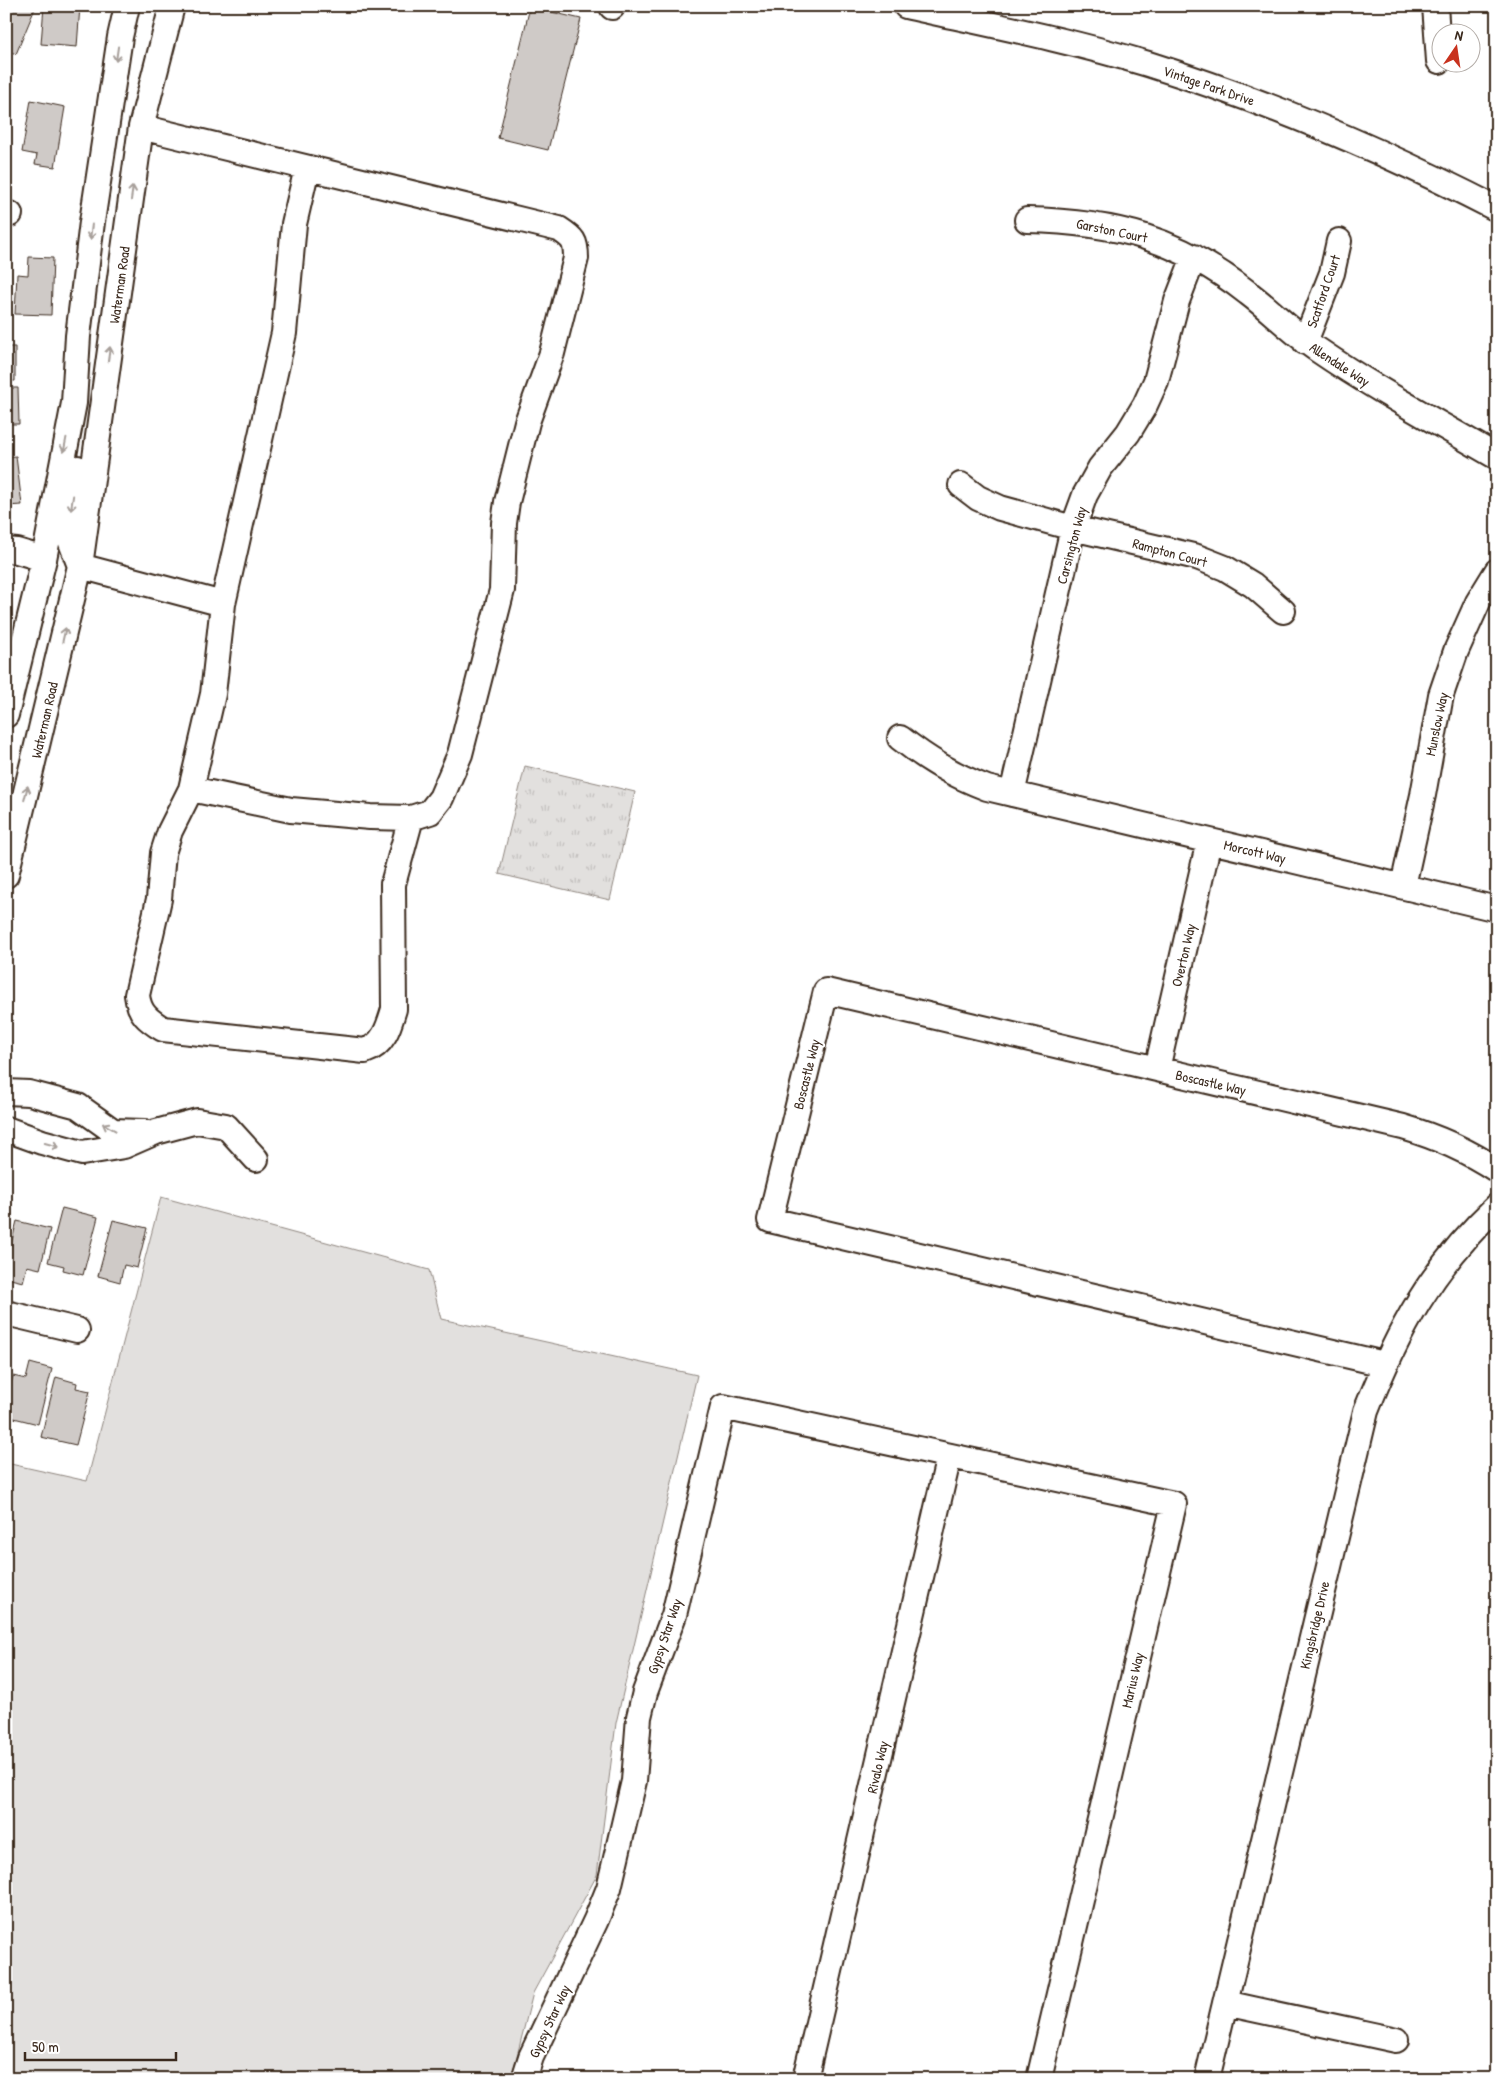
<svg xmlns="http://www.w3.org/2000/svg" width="1503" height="2085" viewBox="0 0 1503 2085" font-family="'Patrick Hand',sans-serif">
	<defs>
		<pattern id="park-tufts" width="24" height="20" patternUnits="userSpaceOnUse" patternTransform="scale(1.25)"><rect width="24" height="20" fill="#e2e0de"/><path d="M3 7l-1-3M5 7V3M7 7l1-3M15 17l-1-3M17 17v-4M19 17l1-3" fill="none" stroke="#c3c0be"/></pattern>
	</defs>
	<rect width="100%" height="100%" fill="#fff"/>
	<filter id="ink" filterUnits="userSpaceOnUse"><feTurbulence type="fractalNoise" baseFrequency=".02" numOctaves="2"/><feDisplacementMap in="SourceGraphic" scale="10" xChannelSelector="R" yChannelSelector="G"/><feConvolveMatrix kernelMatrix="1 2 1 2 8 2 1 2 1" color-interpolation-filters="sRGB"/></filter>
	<g filter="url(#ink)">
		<path fill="#e2e0de" stroke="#8e857e" d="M161 1197 429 1270 441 1319 697 1375 616 1723 597 1875 533 1993 511 2079H6V1463L87 1481Z"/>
		<path fill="url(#park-tufts)" stroke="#8e857e" d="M525 766 635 792 610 900 499 874Z"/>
		<path fill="#cfcac7" stroke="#3b2a1e" d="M6 6H36L16 54 6 50Z
			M44 6H80L77 47 41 44Z
			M530 7 581 19 548 150 498 138Z
			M31 100 65 107 55 167 35 164 37 155 22 152Z
			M29 257 53 258 51 315 15 314 17 274 28 275Z
			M6 347H15V381H6Z
			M6 388H18L19 424H6Z
			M16 456 22 505 6 506V457Z
			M62 1208 98 1217 83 1275 63 1270 64 1266 48 1262Z
			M113 1220 147 1228 137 1268 124 1265 120 1282 98 1276Z
			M17 1221 50 1229 40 1269 27 1266 23 1282 6 1278V1263Z
			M30 1363 52 1369 38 1424 6 1416V1402L13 1376 26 1379Z
			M56 1377 77 1383 76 1388 90 1391 76 1445 41 1437Z"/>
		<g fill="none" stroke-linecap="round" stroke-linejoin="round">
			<defs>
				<path id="minor" d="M906 6C987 24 1069 40 1148 64 1269 102 1384 151 1497 209
					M1435 6 1439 61
					M612 7V6
					M141 127 559 229C573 238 576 241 576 258L552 353 527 422 507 502 504 523 502 590 460 754 441 798 430 812 411 818 393 884 394 1009C389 1026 384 1045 365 1051L163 1029C148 1020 139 1013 137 995L159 899 163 853 170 831 191 789 213 694 223 604 284 333 294 224 307 168
					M6 214H10
					M1027 220C1115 222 1178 238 1248 293 1272 311 1293 333 1318 350 1375 389 1437 422 1497 457
					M1305 342 1332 273 1339 241
					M78 468 71 507 69 537 80 566 223 604
					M961 485 978 498 1000 508 1073 528 1197 557 1225 568 1253 585 1283 611
					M6 550 17 551 44 559
					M6 715 44 559 74 403 78 336 92 222 120 37 127 6
					M900 738C928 760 953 775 987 788L1497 909
					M191 789 291 810 370 817 411 818
					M1012 794 1073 528 1085 495 1100 468 1128 433 1145 405 1156 381 1177 301 1194 257
					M6 875 80 566 141 127 172 6
					M1403 886 1423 795 1441 695 1456 651 1478 602 1497 571
					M1157 1069 1209 841
					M6 1092 29 1093 78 1106 113 1131 144 1132
					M6 1129 42 1142 82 1153 124 1146 156 1132 197 1121 226 1126 256 1159
					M6 1313 77 1330
					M1384 1364 770 1220 826 991 1403 1127C1437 1137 1467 1150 1497 1170
					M1225 2003 1396 2040
					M524 2079 531 2057 596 1920 609 1888 634 1781 639 1717 645 1692 674 1615 723 1407 1174 1504 1039 2079
					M805 2079 949 1456
					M1207 2079 1366 1411C1398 1330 1432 1267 1497 1206"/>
			</defs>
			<use href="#minor" stroke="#3b2a1e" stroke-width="28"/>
			<use href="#minor" stroke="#fff" stroke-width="24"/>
		</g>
		<defs><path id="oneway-shaft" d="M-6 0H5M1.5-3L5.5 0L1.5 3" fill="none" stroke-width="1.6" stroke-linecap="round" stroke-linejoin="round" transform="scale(1.25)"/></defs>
		<g stroke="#a79f9a">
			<use href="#oneway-shaft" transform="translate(117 54) rotate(98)"/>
			<use href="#oneway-shaft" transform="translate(132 193) rotate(-82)"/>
			<use href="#oneway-shaft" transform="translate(91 232) rotate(97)"/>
			<use href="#oneway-shaft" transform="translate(109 354) rotate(-82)"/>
			<use href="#oneway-shaft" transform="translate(65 445) rotate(101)"/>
			<use href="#oneway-shaft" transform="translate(72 503) rotate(99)"/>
			<use href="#oneway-shaft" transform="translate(64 635) rotate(-77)"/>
			<use href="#oneway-shaft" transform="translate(26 793) rotate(-76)"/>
			<use href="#oneway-shaft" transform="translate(109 1127) rotate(-151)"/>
			<use href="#oneway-shaft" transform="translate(52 1145) rotate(15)"/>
		</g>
	</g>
	<g text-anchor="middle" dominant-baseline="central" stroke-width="4" stroke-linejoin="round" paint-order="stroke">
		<g font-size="14" fill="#3b2a1e" stroke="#fff">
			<text transform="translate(1209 85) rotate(19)">Vintage Park Drive</text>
			<text transform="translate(1112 230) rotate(12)">Garston Court</text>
			<text transform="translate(119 285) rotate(-82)">Waterman Road</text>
			<text transform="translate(1323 291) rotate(-71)">Scatford Court</text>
			<text transform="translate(1340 364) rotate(33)">Allendale Way</text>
			<text transform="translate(1071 545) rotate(-75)">Carsington Way</text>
			<text transform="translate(1170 552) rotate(15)">Rampton Court</text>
			<text transform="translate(44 720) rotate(-77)">Waterman Road</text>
			<text transform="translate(1436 724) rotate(-78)">Munslow Way</text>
			<text transform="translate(1255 851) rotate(13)">Morcott Way</text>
			<text transform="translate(1183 955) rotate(-77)">Overton Way</text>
			<text transform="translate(806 1074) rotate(-76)">Boscastle Way</text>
			<text transform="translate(1211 1082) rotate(13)">Boscastle Way</text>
			<text transform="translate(1314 1625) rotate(-77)">Kingsbridge Drive</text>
			<text transform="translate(664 1636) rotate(-71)">Gypsy Star Way</text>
			<text transform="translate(1132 1680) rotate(-77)">Marius Way</text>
			<text transform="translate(877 1767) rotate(-77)">Rivalo Way</text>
			<text transform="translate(549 2021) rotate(-65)">Gypsy Star Way</text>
		</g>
	</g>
	<rect width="1503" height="2085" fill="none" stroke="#fff" stroke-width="25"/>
	<rect x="12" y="12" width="1478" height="2060" fill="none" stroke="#3b2a1e" stroke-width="2" filter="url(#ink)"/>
	<g transform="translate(1456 48) rotate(13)"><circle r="24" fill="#ffffff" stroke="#b1aaa5"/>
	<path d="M0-4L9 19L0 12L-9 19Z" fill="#c8321e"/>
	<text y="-8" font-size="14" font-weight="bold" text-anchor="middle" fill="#3b2a1e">N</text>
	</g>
	<path d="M25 2052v8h151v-8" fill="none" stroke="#3b2a1e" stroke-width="2.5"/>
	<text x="32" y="2052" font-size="15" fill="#3b2a1e" stroke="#ffffff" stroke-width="4" paint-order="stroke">50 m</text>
</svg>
